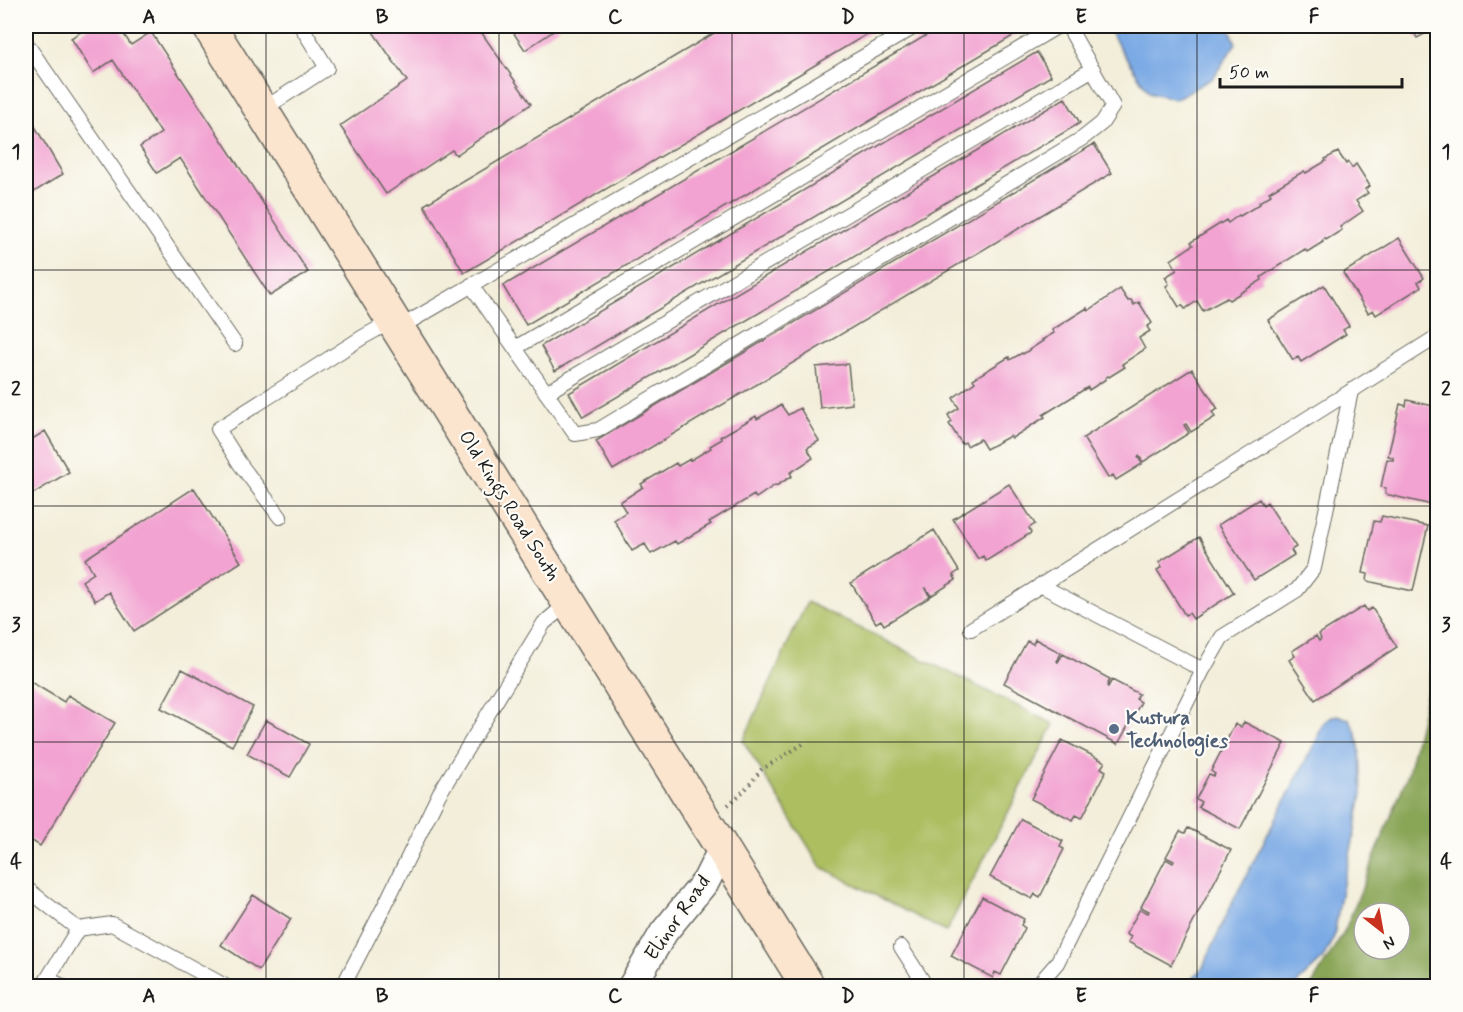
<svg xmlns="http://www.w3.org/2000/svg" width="1463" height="1012" viewBox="0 0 1463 1012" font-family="Mynerve,sans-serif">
	<rect width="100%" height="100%" fill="#fdfcf7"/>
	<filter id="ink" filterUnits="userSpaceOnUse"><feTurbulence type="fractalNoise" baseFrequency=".0167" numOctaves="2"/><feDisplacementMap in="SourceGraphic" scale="12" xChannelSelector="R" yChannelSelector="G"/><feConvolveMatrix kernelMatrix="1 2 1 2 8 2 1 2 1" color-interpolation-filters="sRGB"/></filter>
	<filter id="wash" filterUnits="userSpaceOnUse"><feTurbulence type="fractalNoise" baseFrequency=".008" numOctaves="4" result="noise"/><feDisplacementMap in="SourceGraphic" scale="24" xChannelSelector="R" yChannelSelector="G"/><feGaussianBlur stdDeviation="1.35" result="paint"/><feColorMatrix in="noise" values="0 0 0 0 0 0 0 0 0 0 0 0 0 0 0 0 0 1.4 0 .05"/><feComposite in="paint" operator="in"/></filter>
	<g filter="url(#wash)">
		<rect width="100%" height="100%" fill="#f3eeda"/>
		<path fill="#acbe61" stroke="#646d3e" stroke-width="1.5" d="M807 602 1054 724 946 932 821 867 743 741Z"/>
		<path fill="#89a557" stroke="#52603a" stroke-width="1.5" fill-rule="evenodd" d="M1437 637V986H1311L1345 930 1408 774 1435 657ZM1364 913H1400V949H1364Z"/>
		<path fill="#7baae5" stroke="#4c6380" stroke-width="1.5" d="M1107 26H1228L1236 43 1213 78 1175 99 1149 92 1124 55Z
			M1337 715 1349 719 1356 732 1360 751 1362 794 1353 841 1342 889 1334 937 1322 960 1294 986H1180L1186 985 1203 967 1231 905 1318 737C1321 724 1324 720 1337 715Z"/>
		<g id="blocks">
			<path fill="#f2a3d1" d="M90 26H118L131 45 151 32 308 272 270 296 180 158 157 173 140 147 161 133 113 60 93 73 71 38Z
				M369 26H477L531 104 456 155 452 150 386 194 340 126 407 81Z
				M509 26H561L525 50Z
				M726 26H881L464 273 424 205Z
				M942 26H1020L1023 30 526 325 503 286Z
				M1396 26H1438V27L1417 38 1411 27 1400 33Z
				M1037 52 1051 76 555 371 541 346Z
				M1065 98 1080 123 583 417 569 393Z
				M30 118 63 174 26 197V121Z
				M1094 144 1112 173 613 470 596 441Z
				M1338 152 1346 164 1348 162 1352 168 1356 164 1370 186 1365 189 1368 193 1356 201 1363 211 1340 227 1342 230 1326 240 1325 238 1322 241 1323 242 1307 252 1305 249 1261 277 1262 280 1229 300 1227 298 1203 311 1197 301 1185 309 1182 305 1179 307 1166 286 1169 284 1165 277 1177 270 1171 260 1193 245 1191 242 1226 220 1228 223 1239 215 1240 216 1260 204 1259 202 1271 195 1269 192 1304 171 1306 173 1326 161 1325 159Z
				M1399 238 1424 278 1418 282 1421 287 1376 315 1373 310 1368 313 1343 273Z
				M1324 285 1349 326 1343 330 1346 334 1301 362 1298 357 1293 360 1268 320Z
				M1120 289 1128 301 1131 300 1134 305 1139 302 1152 323 1147 327 1150 331 1139 338 1145 349 1122 364 1125 367 1109 377 1108 376 1105 378 1106 379 1089 390 1088 387 1043 415 1045 417 1012 438 1010 436 986 449 980 439 967 446 965 442 962 444 949 424 952 422 948 415 959 408 953 398 975 382 973 379 1009 357 1010 360 1022 353 1023 354 1043 341 1042 340 1054 333 1052 330 1087 308 1088 311Z
				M848 364 852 404 820 408 816 367Z
				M1192 369 1218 409 1212 412 1215 417 1191 432 1186 424 1184 425 1189 433 1143 462 1139 456 1138 457 1142 464 1116 480 1113 475 1108 478 1083 438Z
				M1407 400 1438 407V479L1432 505 1385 494 1386 488 1381 487 1387 459 1393 460V457L1388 456 1400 404 1406 406Z
				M781 405 788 415 800 408 819 441 807 448 813 458 790 473 792 476 776 486 775 485 756 498 754 495 709 522 711 524 677 544 675 541 651 554 645 544 632 551 614 520 626 512 620 502 643 487 641 484 676 463 678 466 690 459 691 460 711 448 710 446 722 439 720 437 756 416 757 419Z
				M45 431 69 472 26 498V443Z
				M1009 484 1035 524 1029 528 1031 533 986 561 983 556 978 559 953 519Z
				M194 488 241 562 134 631 109 592 95 601 82 581 94 573 85 559Z
				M1259 499 1263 505 1267 502 1296 547 1291 550 1294 555 1254 580 1218 525Z
				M1382 516 1428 526 1413 591 1367 581 1368 574 1363 573 1374 521 1380 522Z
				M934 530 959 571 953 575 956 580 931 596 926 588H925L930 597 884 625 881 620 876 623 851 583Z
				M1199 537 1234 593 1193 619 1189 613 1185 615 1157 570 1162 567 1159 562Z
				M1364 606 1367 611 1372 608 1397 647 1315 700 1289 660 1295 656 1292 651 1316 636 1319 641 1321 639 1319 634Z
				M1035 639 1061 653 1057 661 1058 662 1063 654 1110 679 1107 686 1108 687 1112 680 1139 694 1136 699 1141 702 1118 744 1004 683 1027 641 1033 644Z
				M182 669 253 707 232 746 161 708Z
				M26 679 64 702 68 695 115 723 40 846 26 837Z
				M266 720 309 744 290 777 247 754Z
				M1244 722 1285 743 1240 829 1198 807 1201 802 1196 799 1209 774 1214 776 1215 774 1211 771 1235 724 1241 727Z
				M1062 740 1105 762 1101 768 1106 771 1082 818 1076 815 1073 820 1031 799Z
				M1021 819 1063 841 1060 847 1064 849 1040 897 1035 894 1032 899 990 877Z
				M1188 828 1231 850 1171 965 1128 942 1131 937 1126 934 1140 909 1148 913 1149 911 1141 907 1166 859 1173 863 1174 861 1166 857 1180 831 1185 833Z
				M253 895 291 919 259 970 221 945Z
				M982 897 1024 919 1021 925 1025 928 1001 975 995 972 993 978 951 956Z"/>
		</g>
	</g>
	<g filter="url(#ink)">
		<use href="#blocks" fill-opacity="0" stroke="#67665e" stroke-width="1.5"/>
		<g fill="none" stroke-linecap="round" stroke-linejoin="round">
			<defs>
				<path id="lane" d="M26 43 235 344
					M262 110 327 68 301 26
					M471 285 575 434 598 430 1083 138 1102 123 1113 106 1068 26
					M397 329 916 26
					M515 348 1058 26
					M546 393 1093 69
					M280 517 240 464 218 429 363 337 392 321
					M1040 585 1203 670
					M971 629 1351 391
					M26 888 78 929
					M901 947 926 986
					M48 979 62 986
					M26 981 36 986
					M43 986 78 929 112 924 225 986
					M343 986 384 907 439 794 544 623 569 602
					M1037 986 1057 963 1203 670 1222 637 1297 590 1314 568 1351 391 1438 336"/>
				<path id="street" d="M632 986 664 932 706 881 722 849"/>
				<path id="secondary" d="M209 26 808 986"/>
			</defs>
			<use href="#lane" stroke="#67665e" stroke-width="16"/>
			<use href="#street" stroke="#67665e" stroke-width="30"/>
			<use href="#secondary" stroke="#67665e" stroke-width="36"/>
			<path stroke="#67665e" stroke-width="4" stroke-dasharray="1.5 4.5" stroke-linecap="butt" d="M728 805 745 790 761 770 803 744"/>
			<use href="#lane" stroke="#fff" stroke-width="14"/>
			<use href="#street" stroke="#fff" stroke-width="27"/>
			<use href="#secondary" stroke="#fbe5cf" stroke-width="33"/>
		</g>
	</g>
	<path fill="none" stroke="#1c1c1c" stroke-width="1.5" stroke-opacity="0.55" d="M266 26V986M499 26V986M732 26V986M964 26V986M1197 26V986M26 270H1438M26 506H1438M26 742H1438"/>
	<circle fill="#5c6f8a" stroke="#fdfcf7" stroke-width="2" cx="1114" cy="729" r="6"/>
	<g text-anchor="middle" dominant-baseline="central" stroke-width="4.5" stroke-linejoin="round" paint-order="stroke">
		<g font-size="20" fill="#1c1c1c" stroke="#fdfcf7">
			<text transform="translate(509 506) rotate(58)">Old Kings Road South</text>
			<text transform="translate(678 918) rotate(-55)">Elinor Road</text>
		</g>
		<g font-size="20" font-weight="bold" fill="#4e5e75" stroke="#fdfcf7" text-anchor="start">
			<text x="1126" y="718">Kustura<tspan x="1126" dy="23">Technologies</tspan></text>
		</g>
	</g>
	<rect width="1463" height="1012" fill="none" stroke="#fdfcf7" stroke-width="66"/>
	<g transform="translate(1382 931) rotate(149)"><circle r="28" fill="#fdfcf7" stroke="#a3a29f" stroke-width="1.5"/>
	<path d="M0-4.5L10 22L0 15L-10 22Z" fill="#c8321e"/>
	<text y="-9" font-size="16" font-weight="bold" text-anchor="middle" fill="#1c1c1c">N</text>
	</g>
	<path d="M1220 78v9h182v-9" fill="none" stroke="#1c1c1c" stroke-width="3"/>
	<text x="1229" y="78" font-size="18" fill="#1c1c1c" stroke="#fdfcf7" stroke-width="4.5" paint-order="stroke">50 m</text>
	<rect x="33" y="33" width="1397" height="946" fill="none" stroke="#1c1c1c" stroke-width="2"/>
	<g font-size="20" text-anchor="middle" font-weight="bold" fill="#1c1c1c">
		<text x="149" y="23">A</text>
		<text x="382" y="23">B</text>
		<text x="615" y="23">C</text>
		<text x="848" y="23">D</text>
		<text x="1081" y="23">E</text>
		<text x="1314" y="23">F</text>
		<text x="16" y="158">1</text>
		<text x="1446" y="158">1</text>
		<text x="16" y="395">2</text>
		<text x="1446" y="395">2</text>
		<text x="16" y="631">3</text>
		<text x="1446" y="631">3</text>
		<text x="16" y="868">4</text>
		<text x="1446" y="868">4</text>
		<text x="149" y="1002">A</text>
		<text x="382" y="1002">B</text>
		<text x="615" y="1002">C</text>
		<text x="848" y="1002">D</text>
		<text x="1081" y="1002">E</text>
		<text x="1314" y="1002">F</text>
	</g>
</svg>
